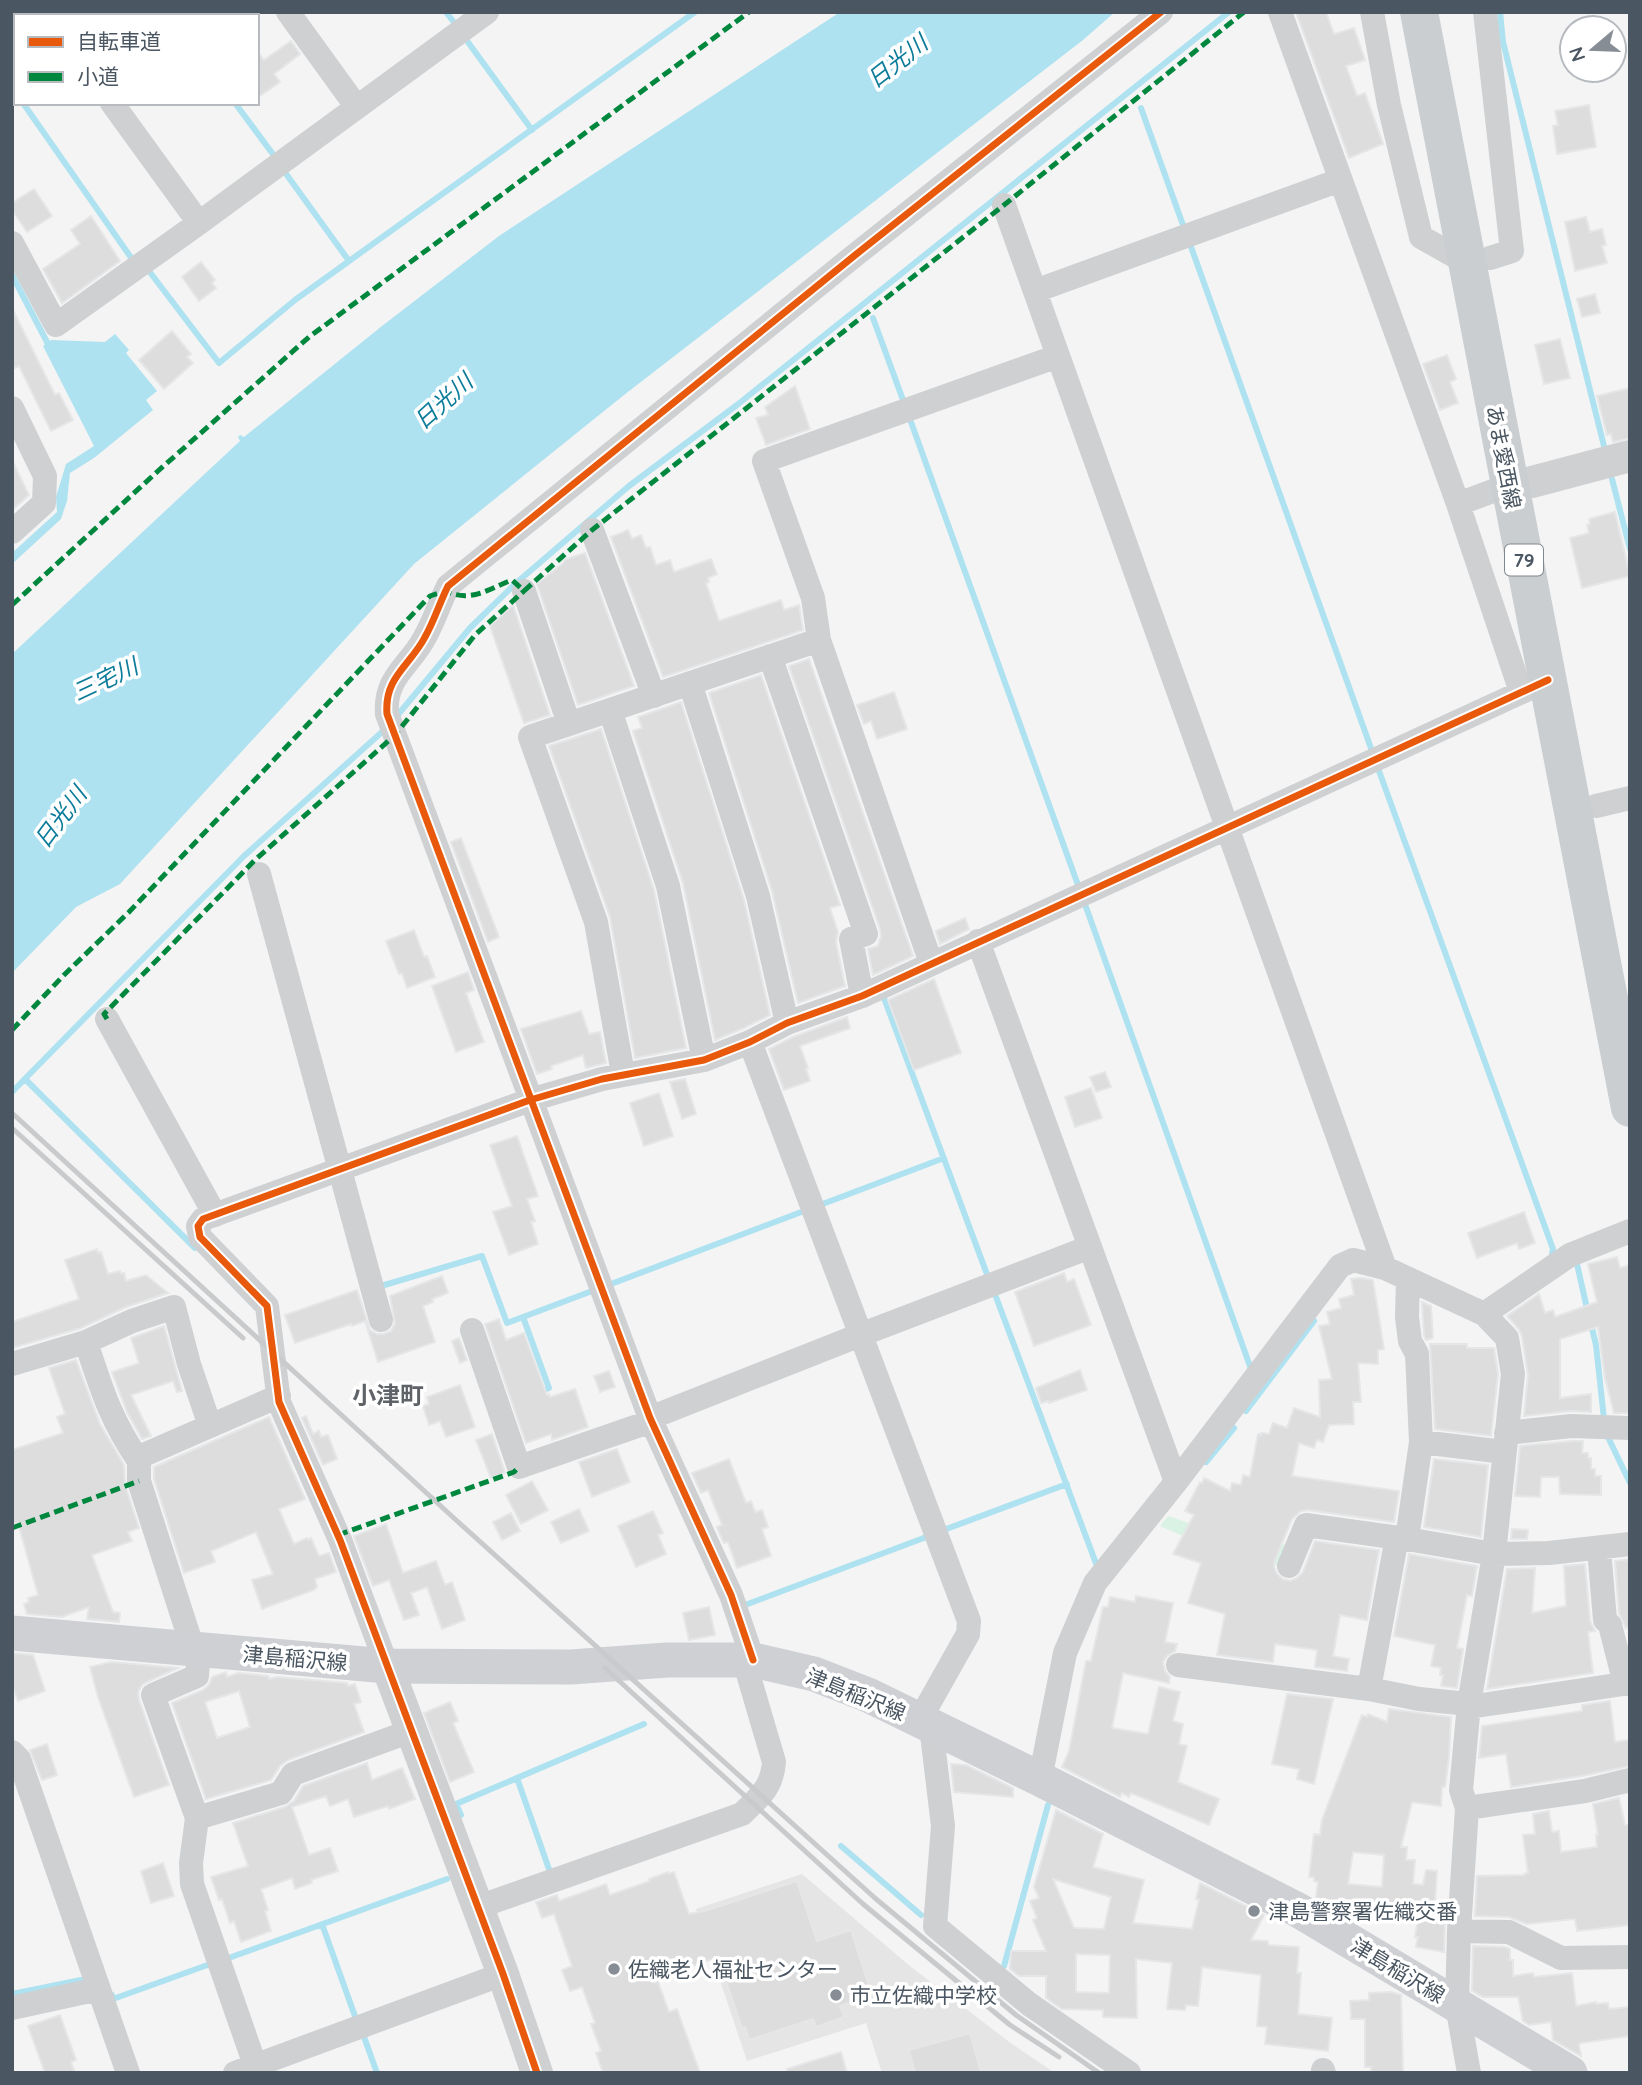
<svg xmlns="http://www.w3.org/2000/svg" width="1642" height="2085" viewBox="0 0 1642 2085" font-family="Quicksand,'Noto Sans JP',sans-serif">
	<rect width="100%" height="100%" fill="#f4f4f4"/>
	<path fill="#e6e5e6" d="M802 1874 911 1967 1012 2044 1055 2073H882L866 2023 747 2061 696 1909Z"/>
	<path fill="#d9f2e3" d="M1168 1516 1216 1532 1291 1546 1283 1567 1192 1540 1160 1526Z"/>
	<path fill="#aee2f0" d="M840 12H1115L1083 40 624 395 414 564 120 884 76 907 12 973V654L240 441 238 437 240 435 244 437 382 326 499 236Z
		M115 334 129 350 126 353 157 391 146 400 153 410 94 458 70 473 67 501 61 519 12 564V553L57 512 56 497 66 464 94 446 43 346 51 340 105 342Z"/>
	<g fill="none" stroke-linecap="round" stroke-linejoin="round">
		<path stroke="#aee2f0" stroke-width="6" d="M168 12 171 16
			M446 12 456 25
			M1500 12 1503 42 1604 446
			M465 38 532 130
			M12 56 16 52
			M12 88 16 93
			M23 103 132 259
			M235 103 275 157
			M1141 108 1183 225
			M284 171 349 261
			M1190 244 1372 751
			M149 271 219 363 295 300 695 12
			M12 275 48 344 55 348
			M873 318 903 400
			M911 422 1078 885
			M1612 479 1630 549
			M396 717 470 628 515 584 629 486 737 405 1229 12
			M1379 771 1553 1249 1552 1254
			M1086 907 1251 1369
			M884 998 988 1277
			M25 1079 195 1248
			M12 1092 244 856 382 732
			M820 1205 944 1158
			M1577 1264 1588 1313
			M611 1284 804 1211
			M381 1286 482 1256 507 1323 523 1317
			M996 1297 1097 1566
			M1591 1324 1596 1345 1604 1419
			M539 1392 549 1388 523 1317 592 1291
			M1246 1411 1314 1321
			M1607 1435 1630 1483
			M1206 1462 1234 1428
			M941 1531 1067 1484
			M745 1605 929 1536
			M517 1778 550 1872
			M455 1818 461 1815 456 1804 644 1724
			M841 1846 921 1915
			M322 1924 356 2019
			M226 1959 447 1879
			M1004 1966 1048 1805
			M12 1994 81 1980
			M112 1995 113 1999 213 1963
			M363 2034 377 2073"/>
	</g>
	<path fill="#ddddde" stroke="#e5e6e7" stroke-width="2" fill-rule="evenodd" d="M1296 12H1326L1334 34 1354 28 1365 60 1346 66 1357 96 1365 93 1383 144 1349 158Z
		M291 41 300 54 274 74 280 82 257 98V51L264 60Z
		M1589 105 1596 147 1557 154 1553 126 1558 125 1555 111Z
		M34 189 52 216 27 232 12 210V203Z
		M91 216 120 261 62 303 43 269 80 244 71 230Z
		M1586 217 1590 232 1602 229 1606 245 1602 246 1607 263 1575 271 1565 222Z
		M201 262 215 280 212 283 216 288 199 301 182 277Z
		M1595 294 1600 313 1582 317 1577 299Z
		M12 308 55 395 59 393 73 420 51 431 19 366 12 369Z
		M172 331 191 354 187 357 193 363 164 389 139 360Z
		M1560 339 1570 378 1544 384 1535 345Z
		M1447 355 1456 379 1450 382 1458 403 1440 410 1423 364Z
		M795 386 810 429 766 445 756 418 768 415 765 407Z
		M1630 388V438L1613 442 1611 434 1607 435 1597 396Z
		M12 460 29 495 12 510Z
		M1615 512 1630 576 1582 588 1570 538 1589 533 1587 525 1590 524 1589 519Z
		M628 530 632 539 641 535 646 548 650 547 656 565 670 560 674 572 711 559 717 574 708 578 709 582 706 583 719 621 781 600 784 610 799 605 803 630 663 677 611 537Z
		M585 553 634 686 578 705 537 584 564 562V560Z
		M513 605 550 715 524 723 490 626Z
		M809 659 913 956 873 975 868 949 878 946 881 936 880 929 789 666Z
		M761 675 840 905 830 908 838 932 836 942 845 986 798 1003 772 891 709 693Z
		M894 692 907 729 877 739 871 721 864 724 857 705Z
		M681 702 744 900 770 1015 744 1028 715 1040 683 883 633 731 642 728 638 717Z
		M601 729 654 890 686 1048 635 1058 610 917 549 746Z
		M461 838 499 937 488 942 451 842Z
		M965 918 969 929 940 944 936 931Z
		M414 930 424 957 427 956 435 977 407 988 402 973 399 974 386 941Z
		M468 972 474 990 466 993 484 1042 456 1052 432 986Z
		M934 979 961 1053 914 1070 888 1000Z
		M581 1011 589 1034 600 1032 606 1063 586 1068 583 1055 551 1066 552 1069 537 1074 521 1029Z
		M847 1017 850 1028 800 1046 808 1068 806 1069 810 1081 784 1090 769 1049 793 1037Z
		M1105 1072 1111 1087 1096 1092 1090 1077Z
		M685 1079 696 1114 682 1119 670 1082Z
		M1091 1088 1102 1118 1075 1127 1065 1097Z
		M659 1093 673 1136 644 1146 630 1103Z
		M517 1136 538 1196 527 1199 535 1221 531 1222 538 1244 509 1255 493 1212 512 1206 490 1145Z
		M1524 1212 1535 1243 1519 1249 1517 1243 1477 1258 1468 1233Z
		M97 1249 98 1253 101 1252 108 1274 120 1271 121 1274 124 1273 126 1281 146 1275 168 1293 126 1307 81 1328 12 1348V1322L79 1299 65 1260Z
		M1617 1257 1620 1268 1630 1265V1413H1614L1605 1378 1598 1327 1560 1339V1398L1591 1394V1412L1570 1411 1524 1416 1528 1375 1522 1336 1518 1328 1507 1316 1539 1294 1545 1313 1553 1310 1555 1317 1597 1302 1588 1264Z
		M1064 1273 1067 1282 1074 1279 1091 1325 1034 1346 1015 1292Z
		M442 1276 448 1293 432 1299 433 1302 423 1306 435 1342 378 1362 365 1321 352 1326 351 1324 295 1343 285 1315 357 1290 370 1330 377 1334H384L391 1331 395 1323 390 1296Z
		M1362 1278 1373 1280 1384 1349 1378 1350V1364L1358 1363 1361 1402H1353L1354 1424 1329 1425 1323 1442 1317 1440 1314 1448 1299 1443 1292 1476 1399 1491 1394 1522 1308 1510 1301 1511 1292 1519 1275 1560 1274 1567 1277 1574 1283 1579 1290 1581 1297 1578 1303 1572 1315 1541 1379 1550 1367 1620 1340 1615 1333 1656 1349 1659 1347 1671 1315 1667 1317 1650 1275 1644 1273 1662 1217 1655 1225 1614 1188 1603 1201 1563 1173 1554 1194 1515 1185 1511 1200 1482 1202 1483 1204 1478 1230 1491 1232 1483 1241 1485 1243 1475 1250 1477 1258 1434 1261 1435V1433L1269 1434 1273 1423 1287 1428 1294 1408 1320 1417 1319 1380 1332 1379 1319 1326 1330 1324 1327 1312 1341 1308 1339 1299 1354 1295 1351 1279Z
		M1422 1302 1431 1306 1433 1338 1426 1340 1424 1336Z
		M499 1319 506 1340 524 1333 547 1395 549 1394 550 1397 575 1389 588 1427 552 1440 551 1434 526 1443 485 1324Z
		M164 1326 182 1391 177 1392 173 1381 131 1395 151 1436 142 1439 127 1412 112 1372 139 1363 131 1338Z
		M459 1338 467 1360 460 1363 452 1341Z
		M1430 1344H1467V1348H1494L1498 1374 1491 1436 1435 1429Z
		M76 1360 100 1424 124 1465 125 1485 139 1528 128 1532 132 1541 92 1555 113 1612 120 1613 119 1622 87 1619 89 1607 62 1617 27 1614 24 1604 29 1602 28 1598 38 1595 18 1523 12 1525V1450L63 1433 57 1417 65 1414 49 1368Z
		M1080 1370 1087 1390 1049 1403 1048 1401 1041 1403 1036 1388Z
		M609 1371 615 1387 600 1392 594 1376Z
		M460 1385 475 1427 446 1437 440 1421 429 1425 423 1406 429 1404 427 1397Z
		M306 1416 313 1434 319 1431 321 1437 328 1435 337 1459 323 1465 302 1418Z
		M269 1417 305 1499 279 1509 294 1544 307 1538 308 1540 311 1538 319 1556 329 1553 336 1572 315 1579 317 1587 314 1590 262 1609 252 1580 273 1574 256 1532 211 1551 215 1562 184 1573 154 1479V1467Z
		M492 1434 505 1473 491 1478 476 1440Z
		M1572 1441H1583L1582 1453H1588V1458H1591V1469H1595V1476H1601V1495L1560 1494 1559 1477H1541L1540 1497 1515 1496 1520 1446Z
		M617 1449 630 1482 592 1497 579 1462Z
		M729 1459 746 1503 751 1501 755 1512 762 1510 768 1527 762 1529 771 1556 737 1568 728 1542 724 1543 720 1535 717 1527 722 1525 708 1490 701 1493 692 1473Z
		M1434 1459 1488 1465 1481 1537 1424 1527Z
		M532 1481 548 1510 521 1524 506 1495Z
		M579 1509 589 1531 561 1543 551 1522Z
		M653 1511 663 1533 658 1535 666 1554 636 1567 618 1526Z
		M511 1513 520 1531 502 1540 493 1522Z
		M386 1524 403 1573 436 1561 445 1585 452 1582 465 1620 442 1629 427 1587 411 1593 419 1615 404 1620 389 1580 373 1586 354 1536Z
		M1512 1529 1528 1530 1527 1539H1511Z
		M1409 1554 1477 1566 1472 1596 1467 1595 1457 1648 1463 1649 1457 1688 1441 1686 1443 1675H1440L1441 1668 1431 1666 1435 1645 1394 1636Z
		M1630 1559V1627L1626 1628 1619 1613 1615 1561Z
		M1585 1564 1590 1621 1595 1631 1588 1632 1593 1673 1487 1689 1507 1569 1535 1568 1532 1613 1566 1606 1564 1566Z
		M1136 1596 1173 1603 1165 1642 1177 1644 1175 1651 1167 1656 1163 1662 1165 1671 1170 1677 1169 1683 1123 1673 1112 1728 1148 1734 1159 1687 1180 1692 1173 1721 1183 1724 1179 1744 1187 1746 1178 1782 1219 1799 1209 1825 1131 1793 1129 1797 1122 1793 1120 1797 1062 1767 1069 1751 1086 1661H1091L1103 1607H1108L1110 1597 1135 1602Z
		M709 1607 715 1635 689 1640 683 1613Z
		M12 1653 33 1655 45 1691 18 1701 12 1685Z
		M111 1662 178 1668 147 1682 142 1685 138 1692 139 1700 169 1785 134 1797 98 1697 90 1667Z
		M226 1672 227 1677 238 1673 268 1676 269 1679 277 1677 347 1683 348 1686 355 1684 361 1702 354 1704 364 1732 288 1760 280 1766 271 1780 206 1799 172 1703 203 1690 209 1685 212 1677ZM239 1691 250 1727 217 1738 205 1702Z
		M1287 1694 1333 1699 1314 1784 1297 1779 1299 1769 1272 1764Z
		M1610 1701 1615 1742 1630 1740V1766L1582 1776 1511 1787 1506 1754 1479 1758 1482 1726 1582 1711V1705Z
		M450 1702 458 1721 453 1723 474 1772 450 1782 424 1713Z
		M1389 1709 1451 1717 1449 1757 1445 1787H1442L1441 1806 1412 1802 1401 1847H1407L1406 1860H1415L1413 1884 1423 1885 1426 1870 1437 1871 1434 1918 1445 1920 1444 1952 1416 1947 1418 1937H1415L1419 1913 1332 1905V1902L1321 1900 1316 1897 1318 1882 1314 1881V1877H1309L1314 1834 1320 1835 1322 1820 1362 1715 1367 1717 1368 1714 1387 1722ZM1353 1852 1384 1855 1382 1887 1348 1884Z
		M47 1744 57 1775 42 1780 30 1750Z
		M367 1763 372 1780 402 1768 415 1799 389 1809 388 1806 354 1817 348 1799 330 1806 326 1796 292 1807 309 1855 330 1848 338 1871 311 1880 312 1883 295 1889 292 1878 261 1889 268 1910 265 1911 271 1931 241 1942 234 1921 230 1923 222 1899 219 1900 211 1877 248 1866 233 1823 285 1807 294 1801 303 1786Z
		M951 1764 966 1765 1013 1788V1797L954 1792Z
		M1619 1798 1625 1825H1630V1925L1577 1931 1575 1919 1527 1924 1509 1917 1475 1916 1477 1876 1524 1875V1874L1528 1873 1523 1835 1535 1834 1533 1814 1549 1811 1552 1832 1559 1831 1561 1852 1597 1847 1596 1835H1598L1593 1804Z
		M1056 1810 1103 1834 1093 1867 1144 1880 1133 1923 1192 1929 1199 1900 1196 1899 1200 1883 1264 1915 1251 1940 1268 1941V1945L1299 1947 1297 1973H1301L1298 2014 1332 2018 1328 2051 1265 2044 1267 2027 1257 2026 1261 1975 1202 1967 1198 2006 1186 2005 1185 2010 1167 2009 1172 1963 1136 1959 1137 2018 1103 2017V2010L1062 2009 1046 1998V1976H1019L1010 1969 1011 1951H1046L1033 1920 1037 1918 1030 1901 1039 1898 1034 1887ZM1053 1879 1111 1897 1104 1929 1074 1928ZM1076 1954 1110 1955 1109 1993 1076 1992Z
		M163 1863 174 1896 151 1903 141 1871Z
		M668 1872 669 1874 674 1872 689 1914 708 1910 797 1881 817 1941 851 1930 872 1995 840 2006 844 2017 816 2027 813 2019 749 2040 745 2027 742 2028 718 1957 657 1979 669 2012 677 2009 700 2073H603L596 2053 601 2051 591 2024 595 2023 582 1987 570 1991 562 1970 572 1966 554 1914 542 1918 536 1902 557 1895 559 1901 606 1884 610 1895 650 1881 649 1879Z
		M1473 1946 1505 1947 1510 1949V1960H1513V1976L1533 1973 1534 1977 1572 1973 1576 2006 1596 2002V2004L1608 2003 1609 2009 1630 2007V2036L1581 2043 1579 2044 1581 2056 1553 2040 1551 2022 1529 2025 1523 2021 1518 1997H1483L1472 1991Z
		M1391 1992 1401 1995 1403 2073H1371V2067H1365V2019H1351L1350 2001 1369 2000V1993Z
		M60 2015 76 2060 71 2062 75 2073H45L28 2026Z
		M970 2033 981 2073H915L909 2050Z
		M841 2052 847 2073H788L787 2069Z"/>
	<g fill="none" stroke-linecap="round" stroke-linejoin="round">
		<path stroke="#ced0d2" stroke-width="24" d="M46 12 49 16
			M288 12 356 106
			M1280 12 1458 504 1509 485
			M1372 12 1389 105 1421 237 1467 263
			M1485 12 1512 251 1490 258
			M112 103 199 223
			M1004 205 1385 1268
			M12 243 56 325 199 223 487 12
			M1035 291 1340 180
			M12 408 45 476 44 503 12 532
			M1458 504 1521 692
			M592 530 654 696
			M524 591 569 724
			M770 656 866 934 851 939 862 996
			M690 683 758 896 787 1023
			M610 710 668 886 704 1060
			M1596 806 1630 798
			M259 874 381 1320
			M978 941 1176 1482
			M931 963 819 640 813 598 764 461 1058 356
			M107 1019 215 1215
			M750 1042 969 1621 968 1634 919 1721
			M623 1074 596 922 530 737 819 640
			M1408 1279 1407 1317 1410 1341 1417 1354 1421 1442 1407 1539 1494 1554 1549 1553 1630 1544
			M1484 1314 1570 1255 1630 1231
			M472 1330 519 1467 652 1421
			M86 1342C101 1388 111 1421 139 1461
			M12 1364 86 1342 132 1321 174 1307 189 1364 210 1426
			M650 1418 860 1335 1090 1247
			M1506 1433 1571 1426 1630 1428
			M1421 1442 1504 1452
			M1599 1549 1605 1620 1610 1625 1625 1684
			M1289 1566 1306 1525 1407 1539
			M193 1649 139 1481V1457L279 1396
			M753 1660 731 1595 650 1418 387 714C384 677 410 666 425 637 434 621 440 602 448 586L854 256 1161 12
			M1178 1665 1369 1689 1419 1699 1469 1704
			M387 1666 340 1540 279 1402 267 1306 200 1237 198 1226 203 1219 530 1100 602 1079 704 1060 750 1042 787 1023 862 996 1548 680
			M1369 1689 1397 1537
			M1469 1707 1630 1683
			M931 1726 943 1826 935 1926 1029 2004 1129 2073
			M12 1752 19 1759 128 2073
			M1040 1779 1065 1653 1095 1583 1176 1482 1340 1266 1353 1260 1385 1268 1484 1314 1507 1338 1513 1374 1494 1554 1469 1704 1461 1790 1467 1808 1459 1931 1457 2005 1469 2073
			M1467 1808 1585 1791 1630 1780
			M197 1818 153 1695 197 1676 199 1650
			M478 1907 742 1814C760 1796 772 1788 774 1762L744 1660
			M1459 1931 1509 1932 1561 1958 1630 1957
			M12 2008 99 1989
			M255 2065 192 1884 191 1863 197 1818 281 1793 293 1774 411 1731
			M1323 2070 1324 2073
			M235 2073 503 1974"/>
		<path stroke="#ced0d2" stroke-width="32" d="M1509 485 1532 482 1630 456
			M387 1666 503 1974 537 2073"/>
		<path stroke="#ced0d4" stroke-width="35" d="M12 1633 387 1666 571 1667 667 1660H753L814 1674 868 1695 1040 1779 1298 1910 1570 2073"/>
		<path stroke="#caced1" stroke-width="38" d="M1419 12 1630 1108"/>
		<path stroke="#c9cacc" stroke-width="5" d="M12 1113 456 1520 876 1899 1016 2015 1099 2073
			M12 1128 243 1338
			M605 1668 863 1904 1010 2025 1059 2057"/>
		<path stroke="#00873e" stroke-width="5" stroke-dasharray="10 5" stroke-linecap="butt" d="M12 605 158 471 309 337 749 12
			M107 1019 104 1014 255 860 395 735 475 635 524 591
			M12 1030 64 975 129 912 430 596 445 591C472 603 488 589 512 580L524 591 592 530 1004 205 1244 12
			M12 1528 139 1481
			M338 1535 514 1472 519 1467"/>
		<defs>
			<path id="cycleway" d="M753 1660 731 1595 650 1418 387 714C384 677 410 666 425 637 434 621 440 602 448 586L854 256 1161 12
				M537 2073 503 1974 340 1540 279 1402 267 1306 200 1237 198 1226 203 1219 530 1100 602 1079 704 1060 750 1042 787 1023 862 996 1548 680"/>
		</defs>
		<use href="#cycleway" stroke="#fff" stroke-width="11"/>
		<use href="#cycleway" stroke="#e8590c" stroke-width="7"/>
	</g>
	<g fill="#868d94" stroke="#fff" stroke-width="2.5">
		<circle cx="1254" cy="1911" r="7"/>
		<circle cx="614" cy="1969" r="7"/>
		<circle cx="836" cy="1995" r="7"/>
	</g>
	<g text-anchor="middle" dominant-baseline="central" stroke-width="7" stroke-linejoin="round" paint-order="stroke">
		<rect fill="#fff" stroke="#808990" stroke-width="2" x="1505" y="544.5" width="38" height="31" rx="5"/>
		<g font-size="19" font-weight="bold" fill="#4a5661">
			<text x="1524" y="560">79</text>
		</g>
		<g font-size="21" fill="#4a5661" stroke="#fff">
			<text transform="translate(1504 457) rotate(79)">あま愛西線</text>
			<text transform="translate(295 1658) rotate(5)">津島稲沢線</text>
			<text transform="translate(856 1694) rotate(22)">津島稲沢線</text>
			<text transform="translate(1398 1970) rotate(31)">津島稲沢線</text>
		</g>
		<g font-size="21" fill="#4a5661" stroke="#fff" text-anchor="start">
			<text x="1268" y="1911">津島警察署佐織交番</text>
			<text x="628" y="1969">佐織老人福祉センター</text>
			<text x="850" y="1995">市立佐織中学校</text>
		</g>
		<g font-size="23" font-style="italic" fill="#0c7c9b" stroke="#fff">
			<text transform="translate(897 61) rotate(-38)">日光川</text>
			<text transform="translate(443 401) rotate(-42)">日光川</text>
			<text transform="translate(105 679) rotate(-25)">三宅川</text>
			<text transform="translate(60 817) rotate(-53)">日光川</text>
		</g>
		<g font-size="24" font-weight="bold" fill="#5f6368" stroke="#fff">
			<text x="388" y="1395">小津町</text>
		</g>
	</g>
	<rect width="1642" height="2085" fill="none" stroke="#4a5661" stroke-width="28"/>
	<rect x="14" y="14" width="245" height="91" fill="#ffffff" stroke="#b7bbc0" stroke-width="2"/>
	<rect x="28" y="37" width="35" height="10" fill="#e8590c" stroke="#b7bbc0" stroke-width="2"/>
	<text x="77" y="49" font-size="21" fill="#4a5661">自転車道</text>
	<rect x="28" y="72" width="35" height="10" fill="#00873e" stroke="#b7bbc0" stroke-width="2"/>
	<text x="77" y="84" font-size="21" fill="#4a5661">小道</text>
	<g transform="translate(1593 49) rotate(251)"><circle r="33" fill="#ffffff" stroke="#b7bbc0" stroke-width="2"/>
	<path d="M0-5L12 26L0 18L-12 26Z" fill="#868d94"/>
	<text y="-10" font-size="19" font-weight="bold" text-anchor="middle" fill="#4a5661">N</text>
	</g>
</svg>
